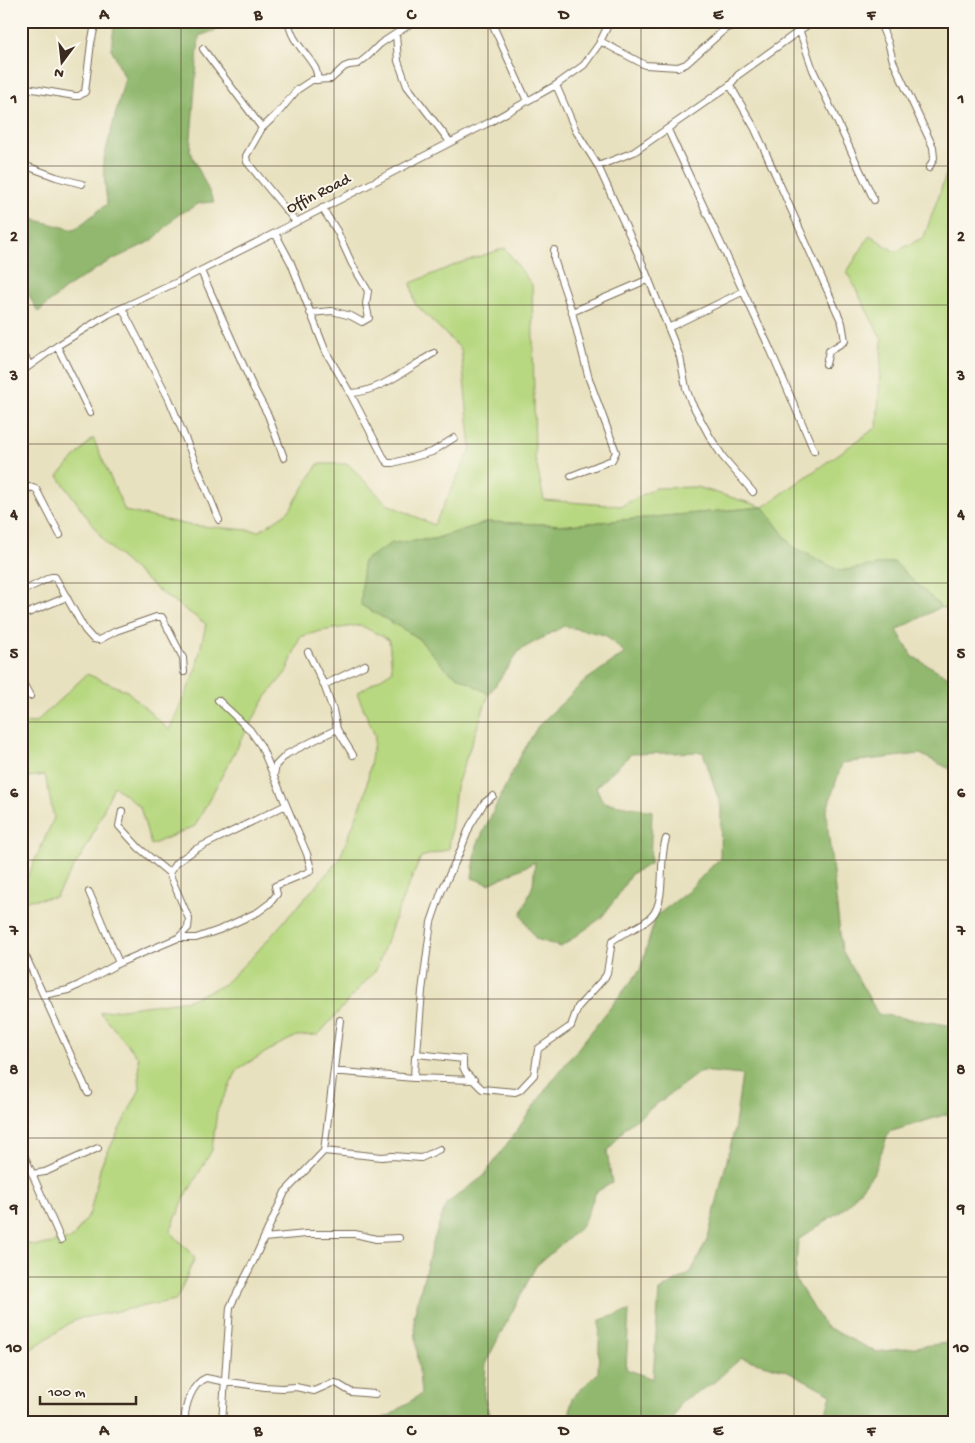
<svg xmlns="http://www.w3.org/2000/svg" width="975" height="1443" viewBox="0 0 975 1443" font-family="'Gochi Hand',sans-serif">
	<rect width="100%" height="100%" fill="#fbf7ec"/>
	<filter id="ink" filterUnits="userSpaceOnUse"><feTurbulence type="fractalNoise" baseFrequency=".02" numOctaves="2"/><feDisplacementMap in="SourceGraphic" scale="10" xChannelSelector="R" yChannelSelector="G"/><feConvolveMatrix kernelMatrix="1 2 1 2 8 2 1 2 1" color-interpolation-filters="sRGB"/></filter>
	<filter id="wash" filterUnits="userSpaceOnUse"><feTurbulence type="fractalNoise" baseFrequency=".0096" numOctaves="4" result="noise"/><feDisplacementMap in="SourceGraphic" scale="20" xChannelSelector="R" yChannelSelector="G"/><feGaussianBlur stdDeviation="1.12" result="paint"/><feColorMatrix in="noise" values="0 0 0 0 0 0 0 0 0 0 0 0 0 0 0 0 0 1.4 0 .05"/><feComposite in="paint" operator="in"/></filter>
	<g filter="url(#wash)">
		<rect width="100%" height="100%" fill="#e8e1bf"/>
		<path fill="#b7d880" stroke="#79814f" d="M954 165V611L941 607 894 562 840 571 792 546 762 507 568 525 488 522 434 539 392 543 361 605 417 637 447 670 489 694 456 787 449 849 421 857 400 905 376 970 318 1035 297 1036 278 1045 238 1069 217 1111 212 1150 185 1197 170 1231 195 1258 176 1300 76 1319 21 1356V1242L37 1246 72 1239 90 1213 101 1165 140 1089 138 1057 100 1012 189 1000 223 985 254 955 339 860 365 795 375 736 357 693 392 671 389 640 360 625 321 631 300 637 287 671 266 697 240 742 195 826 151 845 140 807 114 786 88 845 55 897 21 901V891L54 818 45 775 21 778V722L35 723 87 674 127 691 169 730 195 673 206 624 160 592 107 545 58 476 93 438 125 511 188 525 260 531 289 511 318 464H348L387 504 434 525 471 449 461 349 415 304 411 283 457 264 505 248 532 285 535 457 544 500 621 506 656 488 697 487 763 507 877 427 882 340 847 272 870 235 895 252 924 237 946 175Z"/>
		<path fill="#91b86e" stroke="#667146" d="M115 21H242L199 36 190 151 214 202 200 203 178 215 153 240 104 264 69 286 38 312 25 288 21 270V216L74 230 107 204 103 162 125 78 111 48Z
			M763 507 792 546 840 571 894 562 941 607 897 630 912 656 954 680V771L920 754 842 763 826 813 842 950 878 1014 954 1026V1112L889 1132 873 1174 846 1207 798 1240 795 1279 825 1326 876 1352 954 1342V1422H824L831 1394 788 1371 741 1358 713 1383 680 1402 672 1422H584L569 1419 572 1398 598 1373 600 1320 629 1311 626 1369 653 1379 659 1291 691 1272 708 1238 734 1131 742 1075 701 1071 626 1127 607 1152 612 1183 596 1192 582 1226 536 1266 486 1362 484 1396 491 1422H372L389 1416 421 1394 414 1316 432 1245 446 1204 484 1176 549 1085 640 970 656 916 686 893 720 858 721 807 703 752 631 754 596 787 603 802 652 811 650 864 631 874 617 897 601 918 561 947 536 939 521 915 533 885 535 862 489 884 472 878 477 845 516 764 538 726 586 680 625 653 605 635 564 626 520 650 489 694 447 670 417 637 361 605 363 561 392 543 434 539 488 522 568 525Z"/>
	</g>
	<g filter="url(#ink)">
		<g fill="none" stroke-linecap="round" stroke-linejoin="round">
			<defs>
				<path id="minor" d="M289 21C289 39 308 54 315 68 317 71 317 76 318 80
					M491 21 527 101
					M879 21 888 42 893 61 933 147 934 158 929 168
					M800 32 813 70 874 200
					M396 34 398 61 407 86 450 142
					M600 41 645 65 678 67 686 64 725 29 744 21
					M203 49 262 128
					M556 85 576 131 598 166 641 260 680 357 686 388 691 402 710 437 723 457 753 492
					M730 85 755 129 842 323 845 341 829 351 826 364
					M21 87 75 96H79L85 92 91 43 96 21
					M668 130 771 351 814 451
					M21 164 56 177 82 184
					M598 166 634 152 730 85 738 75 813 21
					M296 222 247 162 246 156 262 128 278 113 297 90 312 80 331 79 344 67 349 65 358 64 368 56 380 44 415 21
					M275 233 291 263 326 352 350 393 385 460 388 463H393L432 452 454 438
					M554 250V259L572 312 589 379 616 452 612 460 571 476
					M201 271 253 387 268 415 284 458
					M122 308 169 399 219 520
					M572 312 649 279
					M310 313 332 311 351 316 362 322 369 318 366 304 368 291 352 264 337 231 322 208
					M668 328 742 292
					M57 346 90 413
					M21 351 30 365
					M21 372 57 346 109 314 186 278 275 233 490 122 556 85 584 65 599 44 610 21
					M350 393C378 393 410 367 434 353
					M21 496 30 487 36 489 60 535
					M21 592 51 577H55L85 630 93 639 99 640 116 631 156 617H162L183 658 184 672
					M21 607 25 612 28 613 67 597
					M308 652 324 685 333 710 337 729 353 755
					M21 679 30 696
					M324 685 365 665
					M274 775 276 765 287 754 337 729
					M122 811 119 826 139 848 169 873 189 919 188 928 178 938
					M169 873 176 863 196 849 286 805
					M89 892 119 963
					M21 946 88 1093
					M44 995 68 990 79 985 119 963 178 938H196L219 930 258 912 270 903 277 894 275 886 309 872 311 869 307 854 261 746 250 730 218 700
					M417 1054 422 991 431 922 442 890 459 854 470 826 484 803 493 796
					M335 1072H343L414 1078 474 1080
					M414 1078 415 1057 417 1054 463 1059V1067L466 1073 482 1089 515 1092 520 1090 534 1075 538 1049 571 1026 578 1007 605 977 607 973 612 941C624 931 641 928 652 916 667 899 658 860 666 839
					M21 1148 61 1240
					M324 1151 382 1157 392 1156 421 1158 440 1149
					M32 1174 45 1172 98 1148
					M264 1238 306 1234H355L376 1239 399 1238
					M185 1422C184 1407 192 1383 206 1378L221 1381 265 1387 282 1388 296 1387 314 1391 332 1383H336L351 1392 375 1394
					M222 1422 230 1307 253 1262 285 1192 324 1151 340 1020"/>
			</defs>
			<use href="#minor" stroke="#786a56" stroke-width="8"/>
			<use href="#minor" stroke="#fff" stroke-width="6"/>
		</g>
	</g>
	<path fill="none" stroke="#3b2a1e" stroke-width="1" stroke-opacity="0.55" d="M181 21V1422M334 21V1422M488 21V1422M641 21V1422M794 21V1422M21 166H954M21 305H954M21 444H954M21 583H954M21 722H954M21 860H954M21 999H954M21 1138H954M21 1277H954"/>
	<g text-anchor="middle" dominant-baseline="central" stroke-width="4" stroke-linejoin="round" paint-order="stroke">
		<g font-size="16" fill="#3b2a1e" stroke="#fbf7ec">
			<text transform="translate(319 195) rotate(-27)">Offin Road</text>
		</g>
	</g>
	<rect width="975" height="1443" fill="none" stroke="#fbf7ec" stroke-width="55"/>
	<g transform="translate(62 62) rotate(195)" stroke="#fbf7ec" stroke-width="4" paint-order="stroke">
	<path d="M0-4L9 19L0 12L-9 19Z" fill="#3b2a1e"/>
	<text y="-8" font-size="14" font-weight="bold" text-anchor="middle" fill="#3b2a1e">N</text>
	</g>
	<path d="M40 1396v8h96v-8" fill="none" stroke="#3b2a1e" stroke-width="2.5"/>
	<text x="48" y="1396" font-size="15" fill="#3b2a1e" stroke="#fbf7ec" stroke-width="4" paint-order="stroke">100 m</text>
	<rect x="28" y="28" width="920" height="1388" fill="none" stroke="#3b2a1e" stroke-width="2"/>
	<g font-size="16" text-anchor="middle" font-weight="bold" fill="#3b2a1e">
		<text x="104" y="19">A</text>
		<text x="258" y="19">B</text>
		<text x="411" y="19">C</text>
		<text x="564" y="19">D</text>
		<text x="718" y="19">E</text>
		<text x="871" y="19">F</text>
		<text x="14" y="103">1</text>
		<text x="961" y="103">1</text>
		<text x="14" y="241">2</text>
		<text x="961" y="241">2</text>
		<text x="14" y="380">3</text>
		<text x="961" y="380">3</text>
		<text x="14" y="519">4</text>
		<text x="961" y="519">4</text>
		<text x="14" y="658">5</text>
		<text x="961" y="658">5</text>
		<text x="14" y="797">6</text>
		<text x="961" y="797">6</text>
		<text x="14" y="935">7</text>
		<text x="961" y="935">7</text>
		<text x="14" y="1074">8</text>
		<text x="961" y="1074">8</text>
		<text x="14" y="1213">9</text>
		<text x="961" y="1213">9</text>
		<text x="14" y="1352">10</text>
		<text x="961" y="1352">10</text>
		<text x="104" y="1435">A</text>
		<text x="258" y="1435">B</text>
		<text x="411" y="1435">C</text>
		<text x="564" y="1435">D</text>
		<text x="718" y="1435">E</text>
		<text x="871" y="1435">F</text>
	</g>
</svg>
